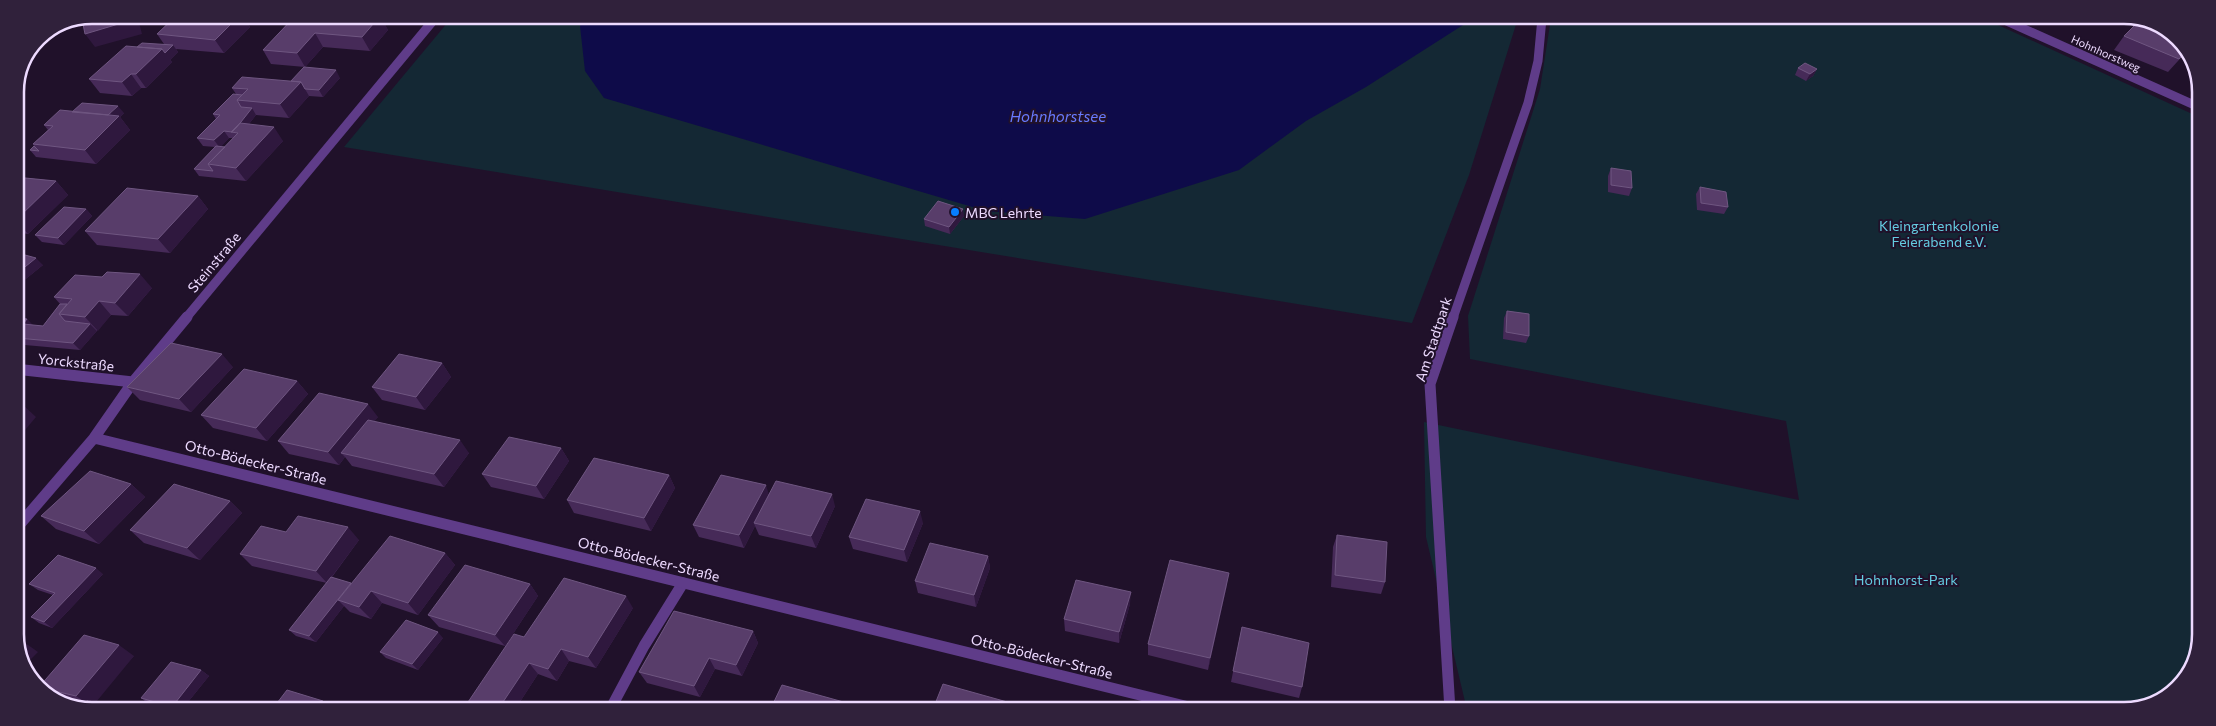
<svg xmlns="http://www.w3.org/2000/svg" width="2216" height="726" viewBox="0 0 2216 726" font-family="Commissioner,sans-serif">
	<rect width="100%" height="100%" fill="#20112a"/>
	<path fill="#142834" d="M453 16 1518 18 1469 175 1412 323 344 147Z
		M1551 18 1985 19 2201 118 2197 659 2171 695 2125 711 1467 710 1426 537 1424 422 1799 500 1786 421 1470 359 1468 316 1540 89Z"/>
	<path fill="#0e0b49" d="M587 16 1474 18 1366 87 1306 121 1239 170 1085 219 986 211 604 98 585 71 580 26Z"/>
	<g fill="none" stroke-linecap="round" stroke-linejoin="round">
		<path stroke="#5f3c89" stroke-width="11" d="M612 706 644 646 683 583"/>
		<path stroke="#5f3c89" stroke-width="9" d="M2002 19 2201 108
			M186 318 437 16
			M1453 318 1528 103 1538 61 1542 18"/>
		<path stroke="#5f3c89" stroke-width="11" d="M15 369 133 382
			M94 438 1197 709
			M15 530 94 438 133 382 187 317
			M1450 710 1430 384 1453 317"/>
	</g>
	<path fill="#462a58" fill-rule="evenodd" d="M177 15H245L244 17 250 27 224 53 176 49 178 52 170 60 172 62 146 88H141L132 96 100 93 89 79 137 47 164 44 157 34Z
		M296 15 384 21 383 22 388 30 370 51 323 47 305 67 271 64 263 50Z
		M2124 36 2185 45 2187 51 2168 72 2114 50Z
		M1798 68 1817 69 1813 76 1806 81 1795 75Z
		M340 78 323 97 309 96 289 118 256 115 249 124 283 141 246 181 199 176 194 169 215 147 203 146 197 138 216 119 213 114 236 94 232 88 291 81ZM229 138H233L225 147H220Z
		M72 112 124 113 120 117 130 130 96 164 36 157 30 150 34 146 33 144 48 130 44 125Z
		M1611 168 1632 188 1629 196 1608 192V176Z
		M15 177 56 181 68 195 28 234 15 232Z
		M1700 187 1728 207 1724 214 1697 210 1696 194Z
		M198 196 208 209 170 253 97 245 85 231Z
		M86 209 92 216 64 245 42 242 35 235Z
		M964 216 950 234 925 226 924 219Z
		M15 262 43 265 22 282 15 280Z
		M152 288 128 316 111 315 80 350 25 345 20 341H15V318L27 319 32 325 43 326 60 304 54 297Z
		M1507 311 1529 336 1526 343 1503 339 1504 318Z
		M442 363 451 377 425 410 382 400 372 387Z
		M233 367 191 412 140 400 127 387Z
		M297 381 308 394 267 441 213 428 201 415Z
		M378 417 374 421 469 453 444 487 352 466 345 457 339 465 289 454 278 441Z
		M561 448 569 461 544 499 491 487 482 474Z
		M669 475 675 488 651 531 574 513 567 500Z
		M131 484 145 497 99 544 56 529 41 516Z
		M769 494 835 506 816 548 759 535 755 526 744 548 699 537 693 525Z
		M230 501 242 513 200 560 144 543 130 530Z
		M923 523 907 562 853 549 849 537Z
		M286 532 359 540 332 577 351 584 445 553 455 565 418 615 382 603 371 619 350 612 344 606 316 642 296 636 289 630 327 583 252 566 240 554Z
		M1337 535 1385 582 1381 594 1331 587 1333 547Z
		M988 556 990 568 976 607 918 593 915 581Z
		M103 574 52 628 39 623 31 617 53 595 38 590 29 584Z
		M530 584 538 596 505 646 439 627 428 615Z
		M1227 585 1208 670 1148 655V644Z
		M1130 604 1119 643 1065 631 1064 619Z
		M633 608 596 668 569 661 557 681 538 674 516 708 524 637Z
		M1242 627 1302 687 1299 698 1231 682Z
		M753 631 758 643 742 676 715 669 700 697 647 683 639 672Z
		M443 638 418 670 386 658 380 652Z
		M134 656 83 705 59 699 42 688Z
		M201 670 209 676 184 707H159L149 704 141 698Z"/>
	<path fill="#2f183e" d="M103 15H137L142 34 95 47 85 34V29L80 22Z
		M228 15H245L244 17 250 27 224 53 215 40Z
		M370 16H381L388 30 370 51 362 37Z
		M315 33 323 47 305 67 297 53Z
		M173 45 178 52 170 60 172 62 146 88 136 74 162 49Z
		M1817 69 1813 76 1806 81 1810 74Z
		M336 70 340 78 323 97 319 90Z
		M131 74 141 88 132 96 122 82Z
		M301 82 309 96 289 118 280 104Z
		M118 106 124 113 120 117 130 130 96 164 85 150 103 121Z
		M252 108 256 115 240 135 238 133 233 132Z
		M274 127 283 141 246 181 236 168Z
		M224 131 229 138 220 148 214 140Z
		M56 181 68 195 28 234 16 220Z
		M198 196 208 209 170 253 158 239Z
		M86 209 92 216 64 245 58 238Z
		M963 209 964 216 950 234 949 227Z
		M36 258 43 265 22 282 15 275Z
		M140 274 152 288 128 316 115 303Z
		M99 301 111 315 98 331 85 317Z
		M27 319 34 326 23 324Z
		M90 324 97 331 80 350 73 343Z
		M222 354 233 367 191 412 179 399Z
		M442 363 451 377 425 410 416 397Z
		M297 381 308 394 267 441 256 428Z
		M15 399 21 404H22L36 417 15 442Z
		M368 404 378 417 348 454 341 453 345 457 339 465 328 452Z
		M460 440 469 453 444 487 434 474Z
		M561 448 569 461 544 499 536 486Z
		M669 475 675 488 651 531 644 518Z
		M131 484 145 497 99 544 84 531Z
		M766 485 770 498 754 523 755 526 744 548 739 535Z
		M832 494 835 506 816 548 811 536Z
		M230 501 242 513 200 560 187 548Z
		M920 511 923 523 907 562 904 550Z
		M348 527 359 540 327 583 316 571Z
		M445 553 455 565 418 615 408 603Z
		M988 556 990 568 976 607 974 595Z
		M96 568 103 574 52 628 44 622Z
		M1229 573 1227 585 1208 670 1210 658Z
		M351 583 356 590 338 600 344 606 316 642 309 636Z
		M530 584 538 596 505 646 495 635Z
		M371 591 382 603 371 619 359 607Z
		M1131 592 1130 604 1119 643V632Z
		M626 596 633 608 596 668 588 657Z
		M753 631 758 643 742 676 736 665Z
		M438 632 443 638 418 670 412 664Z
		M21 640 38 652 25 665 17 645Z
		M119 645 134 656 92 707 76 696Z
		M561 649 569 661 557 681 548 669Z
		M709 658 715 669 700 697 694 686Z
		M529 663 538 674 516 708H499Z
		M201 670 209 676 184 707H172Z
		M42 688 59 699 58 701 42 689Z
		M323 701 330 708H318Z"/>
	<path fill="#583d6a" stroke="#6f5681" d="M92 15H131L132 20 85 34 82 19Z
		M177 15H240L215 40 157 34Z
		M296 15 371 16H380L362 37 315 33 297 53 263 50Z
		M2141 19H2149L2185 45 2187 50 2179 59 2124 36Z
		M142 43 173 45 165 53 162 49 137 47Z
		M126 46 162 49 136 74H131L122 82 89 79Z
		M1805 63 1817 69 1810 74 1798 68Z
		M304 67 336 70 319 90 305 89 301 82 291 81Z
		M242 77 301 82 280 104 237 100 248 89 232 88Z
		M233 94 242 95 237 100 241 107 252 108 237 127 232 132 224 131 214 140 197 138 220 115 213 114Z
		M82 103 118 106 108 115 72 112Z
		M60 110 119 116 85 150 33 144 53 126 44 125Z
		M240 123 274 127 236 168 208 164 238 133 231 132Z
		M34 146 39 151 30 150Z
		M216 146 225 147 208 164 213 171 194 169Z
		M1611 168 1631 171 1632 188 1611 185Z
		M15 177 56 181 16 220H15Z
		M1700 187 1726 192 1728 207 1701 203Z
		M127 188 198 196 158 239 85 231Z
		M938 201 963 209 949 227 924 219Z
		M64 207 86 209 58 238 35 235Z
		M25 255 36 258 15 275V262Z
		M107 272 140 274 115 303 99 301 85 317 59 314 72 299 54 297 75 275 102 277Z
		M60 304H67L59 314 65 321 90 324 73 343 17 338 21 335 15 334V318L27 319 23 324 43 326Z
		M1507 311 1529 314V336L1506 332Z
		M171 343 222 354 179 399 127 387Z
		M399 354 442 363 416 397 372 387Z
		M244 369 297 381 256 428 201 415Z
		M319 393 368 404 328 452 278 441Z
		M15 403 22 404 15 412Z
		M368 420 460 440 434 474 341 453Z
		M509 437 561 448 536 486 482 474Z
		M594 458 669 475 644 518 567 500Z
		M90 471 131 484 84 531 41 516Z
		M721 475 766 485 739 535 693 525Z
		M776 481 832 494 811 536 754 523Z
		M174 484 230 501 187 548 130 530Z
		M866 499 920 511 904 550 849 537Z
		M298 516 348 527 316 571 240 554 261 526 286 532Z
		M1337 535 1387 542 1385 582 1335 575Z
		M390 536 445 553 408 603 371 591 359 607 338 600Z
		M930 543 988 556 974 595 915 581Z
		M58 555 96 568 44 622 31 617 55 593 29 584Z
		M1170 560 1229 573 1210 658 1148 644Z
		M465 565 530 584 495 635 428 615Z
		M331 577 351 583 309 636 289 630Z
		M564 578 626 596 588 657 561 649 548 669 529 663 499 708H464L514 634 524 637Z
		M1076 580 1131 592 1119 632 1064 619Z
		M674 611 753 631 736 665 709 658 694 686 639 672Z
		M406 620 438 632 412 664 380 652Z
		M1242 627 1309 643 1302 687 1233 671Z
		M84 635 119 645 76 696 42 688V689L40 687 42 688 40 686Z
		M15 638 21 640 17 645 15 640Z
		M171 662 201 670 172 707 141 698Z
		M943 684 1018 705 1016 709H933Z
		M782 685 869 709 771 708Z
		M287 690 323 701 318 708 274 707Z
		M87 701 105 707H82Z"/>
	<circle fill="#067eff" stroke="#20112a" stroke-width="2" cx="955" cy="212" r="5"/>
	<g text-anchor="middle" dominant-baseline="central" stroke-width="4" stroke-linejoin="round" paint-order="stroke">
		<g font-size="11" fill="#eddaff" stroke="#20112a">
			<text transform="translate(2106 53) rotate(24)">Hohnhorstweg</text>
		</g>
		<g font-size="14" fill="#eddaff" stroke="#20112a" text-anchor="start">
			<text x="965" y="212">MBC Lehrte</text>
		</g>
		<g font-size="14" fill="#64cce1" stroke="#20112a">
			<text x="1939" y="225">Kleingartenkolonie<tspan x="1939" dy="16">Feierabend e.V.</tspan></text>
			<text x="1906" y="579">Hohnhorst-Park</text>
		</g>
		<g font-size="14" fill="#eddaff" stroke="#20112a">
			<text transform="translate(214 262) rotate(-50)">Steinstraße</text>
			<text transform="translate(1433 339) rotate(-72)">Am Stadtpark</text>
			<text transform="translate(76 362) rotate(6)">Yorckstraße</text>
			<text transform="translate(256 462) rotate(14)">Otto-Bödecker-Straße</text>
			<text transform="translate(649 559) rotate(14)">Otto-Bödecker-Straße</text>
			<text transform="translate(1042 656) rotate(14)">Otto-Bödecker-Straße</text>
		</g>
		<g font-size="15" font-style="italic" fill="#687aff" stroke="#20112a">
			<text x="1058" y="116">Hohnhorstsee</text>
		</g>
	</g>
	<path d="M0 0H2216V726H0ZM92 24H2124A68 68 0 0 1 2192 92V634A68 68 0 0 1 2124 702H92A68 68 0 0 1 24 634V92A68 68 0 0 1 92 24Z" fill="#30213b" fill-rule="evenodd"/>
	<path fill="none" stroke="#eddaff" stroke-width="2.5" d="M92 24H2124A68 68 0 0 1 2192 92V634A68 68 0 0 1 2124 702H92A68 68 0 0 1 24 634V92A68 68 0 0 1 92 24Z"/>
</svg>
